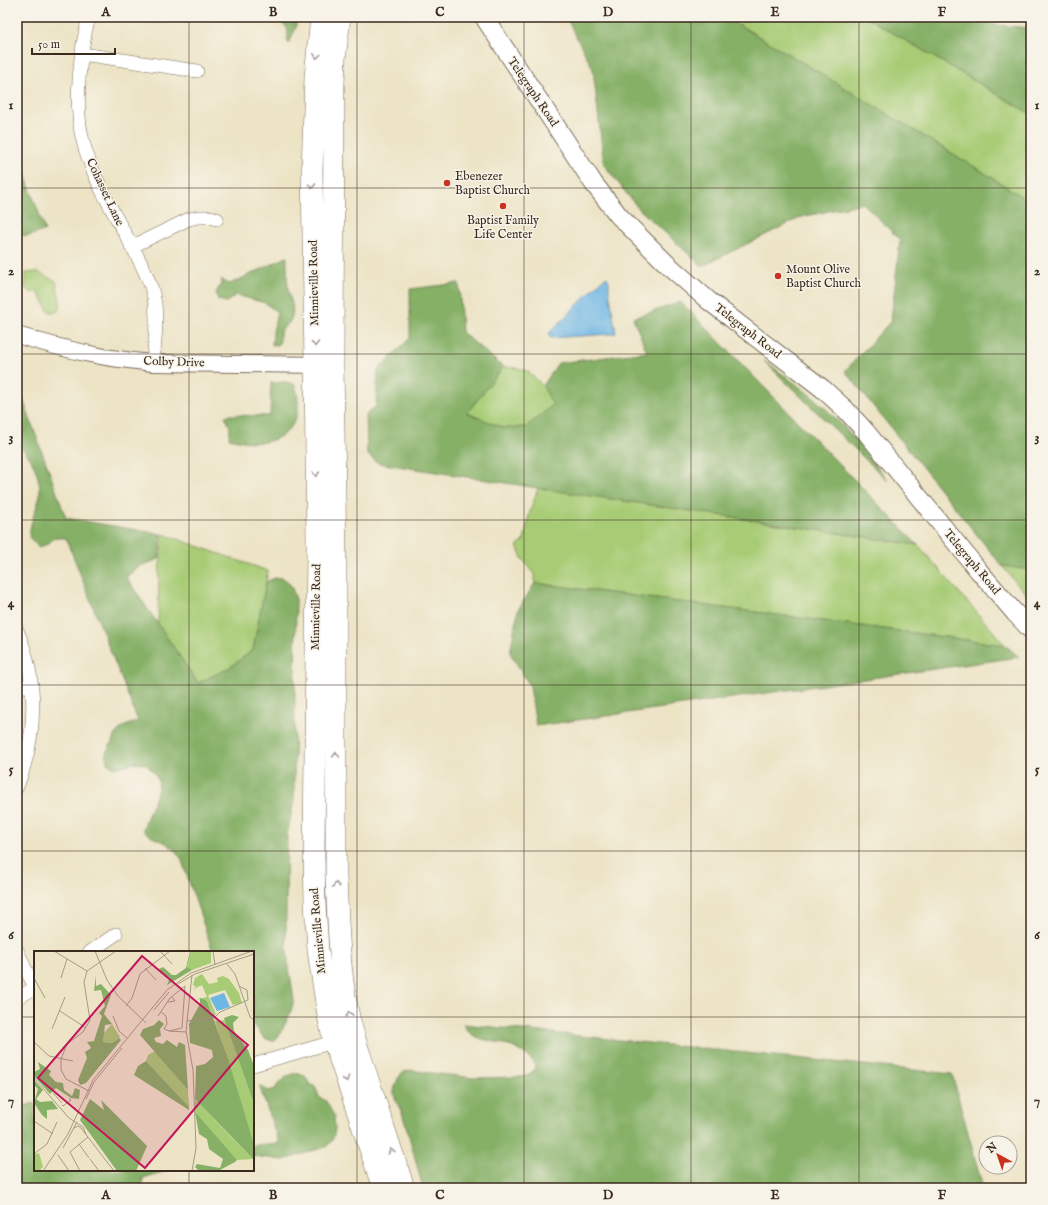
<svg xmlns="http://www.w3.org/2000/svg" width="1048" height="1205" viewBox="0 0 1048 1205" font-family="'IM FELL English',serif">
	<rect width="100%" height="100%" fill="#f7f3e8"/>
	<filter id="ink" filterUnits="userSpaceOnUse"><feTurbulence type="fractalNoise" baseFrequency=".025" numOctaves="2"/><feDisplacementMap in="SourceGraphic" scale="8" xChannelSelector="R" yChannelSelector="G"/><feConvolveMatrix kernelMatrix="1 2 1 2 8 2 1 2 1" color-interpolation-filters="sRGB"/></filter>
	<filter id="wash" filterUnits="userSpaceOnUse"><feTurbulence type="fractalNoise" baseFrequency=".012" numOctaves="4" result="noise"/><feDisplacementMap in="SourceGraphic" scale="16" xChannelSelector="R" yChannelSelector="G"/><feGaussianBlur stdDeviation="0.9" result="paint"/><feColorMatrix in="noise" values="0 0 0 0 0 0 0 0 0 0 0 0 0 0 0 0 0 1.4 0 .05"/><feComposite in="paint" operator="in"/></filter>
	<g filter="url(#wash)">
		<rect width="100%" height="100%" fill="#ede4c6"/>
		<path fill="#a7cc75" stroke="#717b4a" d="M747 17H866L1031 114V203L996 180 775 46 739 25Z
			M37 272 56 281 61 307 57 312H49L38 292H30L25 288 26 273Z
			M503 367 518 368 528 371 543 386 553 405 526 427 504 428 467 413Z
			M538 488 918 545 1005 645 535 583C535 569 529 569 522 558 520 554 519 550 517 546L524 540 529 515Z
			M163 534 268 571 253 650 229 668 198 683 158 625 159 574Z
			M1002 566 1031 570V600Z"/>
		<path fill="#85b066" stroke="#606d42" d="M280 17H296V27L289 44 287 40C289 29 288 26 278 21Z
			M566 17H725L775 46 996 180 1031 203V570L1002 566 845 371 891 321 900 240 863 203 802 217 702 266 638 208 604 165 593 69Z
			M866 17H968L995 25 1031 28V114Z
			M17 153 45 230C36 234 25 239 17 233Z
			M287 257C287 267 287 278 288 288 289 298 295 306 292 316 289 329 278 324 280 342L277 345H272L273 332 277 312 265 303 236 295 227 302 218 300 216 293 220 286 222 279 225 282 230 284Z
			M459 283 462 332 503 367 467 413 504 428 526 427 553 405 543 386 558 363 647 352 633 318 681 302 918 545 538 488 378 463 367 454 366 415 376 406 378 370 410 338V289Z
			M764 361C792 380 820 401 843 426 859 443 874 463 888 481Z
			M285 382 291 383 295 385C297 391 298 398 298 404 299 424 283 440 264 442 252 443 240 441 229 438L230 427 225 416 231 415 270 416 271 383Z
			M17 383 66 518 161 534 159 559 140 566 126 577 198 683 229 668 253 650 266 582C286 571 291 583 296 600L294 784V799L287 835 286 893V936L288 961 294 1000 290 1014 279 1036 273 1041 264 1038 255 1026 253 1025V952H213L181 858 174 849 166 843 152 837 143 830 146 820 156 796 159 783 156 775 146 764 133 763 116 768 107 763 106 753 118 731 125 726 138 721 66 538H54L48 544 38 547 29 537C30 526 33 516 37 506 38 502 40 498 40 494 40 475 32 455 17 444Z
			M535 583 1005 645 1019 657 536 726 530 686 510 653 518 610Z
			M463 1024 952 1074 983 1188H423C416 1163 410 1137 402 1113 399 1106 394 1099 394 1092 395 1083 399 1073 408 1070L474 1078 521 1077 527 1076 534 1070 535 1064C528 1054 518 1049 507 1045 491 1039 472 1042 463 1024Z
			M296 1073 305 1076 310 1085 315 1086 319 1097 326 1101 334 1116 335 1129 333 1139 326 1147 283 1160 253 1156V1145L279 1143 259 1085 269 1091 275 1089C280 1079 287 1076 296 1073Z
			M35 1103V1170H169L143 1178V1188H17V1108Z"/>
		<path fill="#6db6e5" stroke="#547082" d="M607 277 609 281V290L616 333 611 334 551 338 548 335 550 332 602 280Z"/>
	</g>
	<g filter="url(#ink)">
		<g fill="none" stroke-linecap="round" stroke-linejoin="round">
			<defs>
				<path id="minor" d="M89 17C80 50 75 99 81 132 85 155 99 187 111 208 124 233 144 264 152 290 159 313 155 339 153 363
					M82 54 197 71
					M131 247 189 219 199 217H210L217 219
					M17 630C39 681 37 736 17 787
					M17 687 32 685
					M17 950 25 968 35 987
					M90 952 116 934
					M17 998 35 988
					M253 1065 340 1040"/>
				<path id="tertiary" d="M17 335C43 343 69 350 95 355 114 359 134 361 153 363L326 365"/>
				<path id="secondary" d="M484 17 594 184 619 216 668 265 709 301 823 389 846 410 866 432 979 571 1015 613 1031 630"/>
				<path id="primary" d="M321 17 315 77 312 171 315 365 317 546 314 854 315 903 318 951 328 1016 334 1042 383 1188
					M340 17 335 59 334 84 333 365 336 561V876C338 922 339 968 348 1012 352 1032 359 1051 365 1070 378 1110 391 1149 404 1188"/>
			</defs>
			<use href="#minor" stroke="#796b59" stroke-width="14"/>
			<use href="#tertiary" stroke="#796b59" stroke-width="18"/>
			<use href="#secondary" stroke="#796b59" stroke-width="20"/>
			<use href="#primary" stroke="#796b59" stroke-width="22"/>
			<use href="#minor" stroke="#fff" stroke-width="13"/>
			<use href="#tertiary" stroke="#fff" stroke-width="16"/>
			<use href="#secondary" stroke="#fff" stroke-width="18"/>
			<use href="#primary" stroke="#fff" stroke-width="21"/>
		</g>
		<defs><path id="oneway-chevron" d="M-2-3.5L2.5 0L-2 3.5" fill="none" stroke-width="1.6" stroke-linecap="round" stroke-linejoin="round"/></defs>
		<g stroke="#a79f9a">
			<use href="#oneway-chevron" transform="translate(317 56) rotate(96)"/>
			<use href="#oneway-chevron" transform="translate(312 186) rotate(89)"/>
			<use href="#oneway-chevron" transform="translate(315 344) rotate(89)"/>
			<use href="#oneway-chevron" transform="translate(316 474) rotate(90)"/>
			<use href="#oneway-chevron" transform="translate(336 755) rotate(-90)"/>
			<use href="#oneway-chevron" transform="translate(336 885) rotate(-93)"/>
			<use href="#oneway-chevron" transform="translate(349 1014) rotate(-103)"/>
			<use href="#oneway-chevron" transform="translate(346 1079) rotate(71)"/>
			<use href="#oneway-chevron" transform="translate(391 1151) rotate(-110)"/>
		</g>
	</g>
	<path fill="none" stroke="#3b2a1e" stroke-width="1" stroke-opacity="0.55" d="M189 17V952M357 17V1188M524 17V1188M691 17V1188M859 17V1188M17 188H1031M17 354H1031M17 520H1031M17 685H1031M17 851H1031M17 1017H35M253 1017H1031M189 1170V1188"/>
	<g fill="#c8321e" stroke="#f7f3e8" stroke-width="1.5">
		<circle cx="447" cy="183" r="4"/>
		<circle cx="503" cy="206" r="4"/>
		<circle cx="778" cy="276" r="4"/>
	</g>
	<g text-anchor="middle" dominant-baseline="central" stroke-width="3" stroke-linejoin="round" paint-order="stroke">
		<g font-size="12" fill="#3b2a1e" stroke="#f7f3e8">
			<text transform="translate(533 92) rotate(56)">Telegraph Road</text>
			<text transform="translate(105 192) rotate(65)">Cohasset Lane</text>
			<text transform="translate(314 283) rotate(-91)">Minnieville Road</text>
			<text transform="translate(748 331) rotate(38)">Telegraph Road</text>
			<text transform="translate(174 362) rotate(2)">Colby Drive</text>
			<text transform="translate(972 562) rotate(50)">Telegraph Road</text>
			<text transform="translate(316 607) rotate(-89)">Minnieville Road</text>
			<text transform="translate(318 931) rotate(-95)">Minnieville Road</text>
		</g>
		<g font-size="12" fill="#3b2a1e" stroke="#f7f3e8" text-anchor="start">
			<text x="455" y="176">Ebenezer<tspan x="455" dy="14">Baptist Church</tspan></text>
			<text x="503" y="220" text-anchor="middle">Baptist Family<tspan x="503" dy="14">Life Center</tspan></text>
			<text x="786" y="269">Mount Olive<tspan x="786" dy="14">Baptist Church</tspan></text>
		</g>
	</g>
	<g transform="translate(34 951)">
		<rect width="220" height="220" fill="#ede4c6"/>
		<path d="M157 0H177V12L158 19 153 17ZM168 23 175 33 184 31 183 27 189 25 195 28 205 42 208 52 199 54 191 39 174 44 182 64 179 65 173 50 163 48 173 46 168 34 158 39 162 36 159 34 161 27ZM191 69 220 153V193L181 70ZM78 73 86 86 78 92 69 91 70 82ZM121 100 154 139 155 156 112 110 114 104ZM161 148 197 186 219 208 203 209 165 167 161 161ZM5 202 9 216 5 220H0V204Z" fill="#a7cc75"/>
		<path d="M156 0H157L153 16 158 19 133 34 136 27 128 23 125 18 129 16 138 24H142L152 17ZM62 24V35L67 33 77 44 70 63 78 73 71 74 69 91 78 92 85 87 87 89 52 132 46 134 44 129 53 107 51 101 57 97 53 91 60 90 68 65 65 62 71 55 67 39 60 40ZM166 47 173 50 194 108 220 193 219 208 161 148 162 115 171 113 179 106 178 99 156 92 155 73 166 53ZM198 64 205 66 199 72 200 80 214 99 220 115V153L190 67ZM125 69 130 73 126 78 127 85 120 87 122 91 129 93 133 89 143 96 145 91 151 94 154 139 106 84 109 78 120 74ZM112 110 155 156V159L100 124 104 115ZM4 111 17 120 15 124 22 131 29 132 30 139 38 145 41 137 46 139 45 148 37 147 22 137 16 143 0 125V121L6 118ZM0 129 9 139 2 148 6 151 18 150 24 158 13 159V168L8 164 0 152 4 138 0 134ZM56 148 70 159 67 149 113 195 102 220H83L46 169ZM161 161 203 209 201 211 186 219 165 220 161 216 163 213 186 217 189 208 175 198 173 188 165 183Z" fill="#85b066"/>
		<path d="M190 42 196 56 183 60 176 47Z" fill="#6db6e5"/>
		<path fill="none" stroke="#a69a83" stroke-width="1" d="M20 0 53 20M61 0 73 29 84 45 112 72M126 0 138 13M179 0 181 14M193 13 201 23 216 66 220 69M111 17 122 29M0 27 11 47M27 27 33 8M144 33 161 23 220 3M134 51 141 50 138 46M92 55 98 47 106 23 136 0M120 59 135 41M26 60 52 77M79 65 85 80 93 87M124 65 136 47 151 35 148 77 135 80 130 78 133 73 132 65 127 61M153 70 180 67 186 61 214 49 213 39 205 35M18 78 31 46M135 80 152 81M0 91 15 105 39 110M0 127 35 167 49 176 52 183M55 140 32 128 27 119V108L33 93 49 81 56 69 50 31 53 20 82 0M19 142 28 152M52 148 60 131 88 97M28 154 29 155 37 149 35 147M0 170 19 183M40 177 44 175 47 177 80 220M45 193 55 207M29 197 43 171M0 203 13 193 23 171M24 204 35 220M56 208 65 220M9 220 34 183 59 129 133 39 157 22 218 0M46 220 36 201 54 186M158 220 162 197 159 119 152 80 158 24"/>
		<path fill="#c2185b" fill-opacity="0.15" stroke="#c2185b" stroke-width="2" d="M108 5 214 94 111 217 4 127Z"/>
		<rect width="220" height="220" fill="none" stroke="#3b2a1e" stroke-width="2"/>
	</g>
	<rect width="1048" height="1205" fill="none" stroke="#f7f3e8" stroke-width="44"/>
	<g transform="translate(998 1155) rotate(320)"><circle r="19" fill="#f7f3e8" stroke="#aca397"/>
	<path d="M0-3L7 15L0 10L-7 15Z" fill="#c8321e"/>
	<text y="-6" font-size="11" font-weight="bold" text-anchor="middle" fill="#3b2a1e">N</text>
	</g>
	<path d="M32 48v6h83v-6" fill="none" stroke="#3b2a1e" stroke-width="2"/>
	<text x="38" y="48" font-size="12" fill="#3b2a1e" stroke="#f7f3e8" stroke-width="3" paint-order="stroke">50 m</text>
	<rect x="22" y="22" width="1004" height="1161" fill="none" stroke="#3b2a1e" stroke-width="1.5"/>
	<g font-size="13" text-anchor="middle" font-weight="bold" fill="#3b2a1e">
		<text x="106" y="16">A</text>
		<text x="273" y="16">B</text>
		<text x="440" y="16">C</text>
		<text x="608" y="16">D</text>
		<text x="775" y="16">E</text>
		<text x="942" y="16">F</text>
		<text x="11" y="109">1</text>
		<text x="1037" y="109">1</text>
		<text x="11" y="275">2</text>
		<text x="1037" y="275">2</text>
		<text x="11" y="441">3</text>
		<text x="1037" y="441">3</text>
		<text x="11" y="607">4</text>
		<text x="1037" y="607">4</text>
		<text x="11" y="773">5</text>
		<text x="1037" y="773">5</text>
		<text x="11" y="939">6</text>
		<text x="1037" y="939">6</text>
		<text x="11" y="1105">7</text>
		<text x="1037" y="1105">7</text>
		<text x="106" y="1199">A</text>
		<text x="273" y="1199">B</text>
		<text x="440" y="1199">C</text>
		<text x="608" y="1199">D</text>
		<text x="775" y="1199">E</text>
		<text x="942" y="1199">F</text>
	</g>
</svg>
